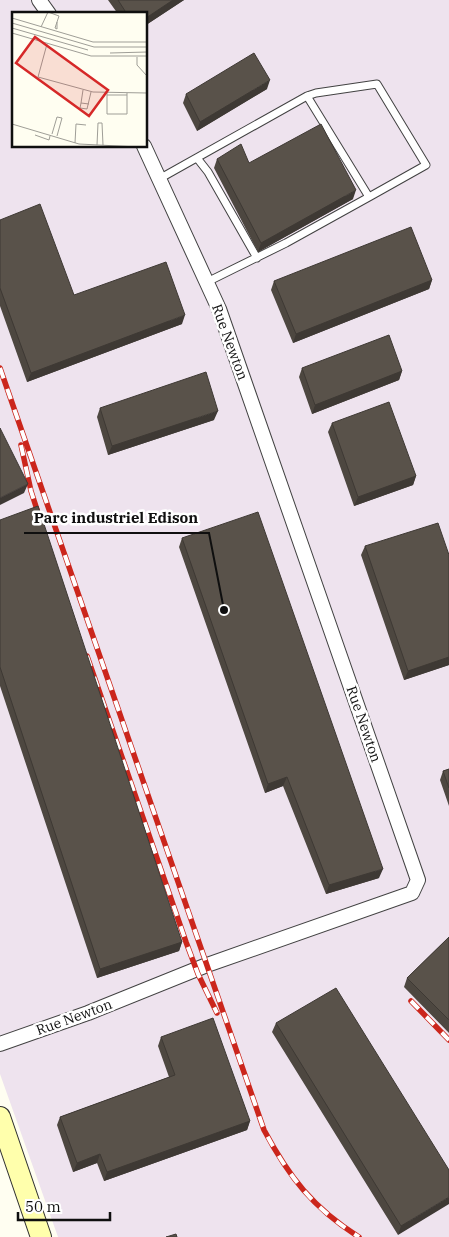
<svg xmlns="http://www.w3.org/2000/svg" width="449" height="1237" viewBox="0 0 449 1237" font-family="'IBM Plex Serif',serif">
	<rect width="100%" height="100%" fill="#fffef1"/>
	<path fill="#eee3ee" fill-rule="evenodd" d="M0 0H449V1237H58L0 1074ZM14 14H146V146H14Z"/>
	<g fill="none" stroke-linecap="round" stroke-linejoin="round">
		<defs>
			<path id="lane" d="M197 158 208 172 257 258
				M159 179 307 96 316 93 377 84 426 165 369 197
				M207 282 286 243 369 197 307 96"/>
			<path id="street" d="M39 0 49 14
				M0 1044 88 1013 207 965 412 893 418 880 219 309 144 146"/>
			<path id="secondary" d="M0 1117 41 1237"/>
		</defs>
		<use href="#lane" stroke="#424242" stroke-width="9"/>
		<use href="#street" stroke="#424242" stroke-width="16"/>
		<use href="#secondary" stroke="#313131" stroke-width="22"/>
		<use href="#lane" stroke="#fff" stroke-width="7"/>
		<use href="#street" stroke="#fff" stroke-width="14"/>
		<use href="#secondary" stroke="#ffffac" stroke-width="20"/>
		<defs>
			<path id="rail" d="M0 368 264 1130C289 1177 313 1208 359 1237
				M21 445 31 491 40 519
				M87 656 186 942 198 974 217 1013
				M411 1001 449 1040"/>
		</defs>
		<use href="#rail" stroke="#cb261c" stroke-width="5.5"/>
		<use href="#rail" stroke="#fff" stroke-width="4" stroke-dasharray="11" stroke-linecap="butt"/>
	</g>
	<path fill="#4d4740" d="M108 0H184L146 25V14H118Z
		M267 89 197 131 183 103 186 94Z
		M217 159 249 163 353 199 258 252 214 168Z
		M0 220 74 295 182 324 27 382 0 306Z
		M432 280 429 289 293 343 271 290 274 281Z
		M302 368 402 371 399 380 312 414 299 377Z
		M100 408 214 420 108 455 97 417Z
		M332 423 416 476 413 485 354 506 328 432Z
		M0 520 182 942 179 951 97 978 0 686Z
		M182 538 379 878 326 894 283 786 265 793 179 547Z
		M365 546 449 555V665L404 680 361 555Z
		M449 769V806L440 780 443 771Z
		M449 937V1033L404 987 407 978Z
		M276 1023 449 1170 398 1235 272 1032Z
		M161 1037 250 1121 247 1130 104 1181 97 1163 73 1172 57 1125 60 1117 169 1077 158 1046Z"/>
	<path fill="#3e3934" d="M173 0H184L146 25V18Z
		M270 80 267 89 197 131 200 122Z
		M356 190 353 199 258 252 261 243Z
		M432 280 429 289 293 343 296 334Z
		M185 315 182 324 27 382 31 373Z
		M402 371 399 380 312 414 315 405Z
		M218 411 214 420 108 455 112 446Z
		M416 476 413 485 354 506 358 497Z
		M28 484 24 493 0 505V498Z
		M449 657V665L404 680 408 671Z
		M287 777 283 786 265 793 268 784Z
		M383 869 379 878 326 894 329 885Z
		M182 942 179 951 97 978 100 969Z
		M250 1121 247 1130 104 1181 107 1172Z
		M100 1154 97 1163 73 1172 77 1163Z
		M449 1197V1204L398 1235 401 1226Z"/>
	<path fill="#59524a" stroke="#3e3934" d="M118 0H173L146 18V14H127Z
		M254 53 270 80 200 122 186 94Z
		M321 124 356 190 261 243 217 159 241 144 249 163Z
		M40 204 74 295 166 262 185 315 31 373 0 288V220Z
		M411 227 432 280 296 334 274 281Z
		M389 335 402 371 315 405 302 368Z
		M206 372 218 411 112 446 100 408Z
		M389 402 416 476 358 497 332 423Z
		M0 428 28 484 0 498Z
		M38 506 182 942 100 969 0 667V520Z
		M258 512 383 869 329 885 287 777 268 784 182 538Z
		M438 523 449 555V657L408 671 365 546Z
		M449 769V788L443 771Z
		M449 937V1020L407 978Z
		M336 988 449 1170V1197L401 1226 276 1023Z
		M213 1018 250 1121 107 1172 100 1154 77 1163 60 1117 175 1075 161 1037Z
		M176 1234 177 1237H166Z"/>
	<g text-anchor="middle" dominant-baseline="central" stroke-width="5" stroke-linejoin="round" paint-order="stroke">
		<g font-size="14" fill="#0f0f0f" stroke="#fff">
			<text transform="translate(230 342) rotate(70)">Rue Newton</text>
			<text transform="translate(364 724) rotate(71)">Rue Newton</text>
			<text transform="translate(74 1017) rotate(-20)">Rue Newton</text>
		</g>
	</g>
	<g transform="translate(12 12)">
		<rect width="135" height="135" fill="#fffef1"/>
		<path fill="none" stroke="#9f9e97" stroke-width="1" d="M0 6 81 30H135M0 11 82 35H135M29 15 36 0 47 4 43 16 45 17V10M0 16 76 38M0 21 79 44H135M35 32 26 65 81 80 135 81M98 41 135 40M125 45V53L135 64M71 78 69 91 77 92M95 80V102H115V81M95 83H115M69 91 68 96 75 97 79 80M0 112 67 132 126 135M40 122 45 105 50 106 45 124M23 123 37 128 38 124M63 131 64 112 74 113M85 133 86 111H90L91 133"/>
		<path fill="#d62828" fill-opacity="0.15" stroke="#d62828" stroke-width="2.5" d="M23 25 96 78 77 104 4 51Z"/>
		<rect width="135" height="135" fill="none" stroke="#0f0f0f" stroke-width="2.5"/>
	</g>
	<path fill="none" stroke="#0f0f0f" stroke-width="2" d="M224 610L209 533H24"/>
	<circle fill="#0f0f0f" stroke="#fff" stroke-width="2" cx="224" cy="610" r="5"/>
	<g font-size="15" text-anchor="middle" font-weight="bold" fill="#0f0f0f" stroke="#fff" stroke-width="5" stroke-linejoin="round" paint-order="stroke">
		<text x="116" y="523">Parc industriel Edison</text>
	</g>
	<path d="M18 1212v8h92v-8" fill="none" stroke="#0f0f0f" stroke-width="2.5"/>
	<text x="25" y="1212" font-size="15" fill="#0f0f0f" stroke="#ffffff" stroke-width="4" paint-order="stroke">50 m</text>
</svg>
